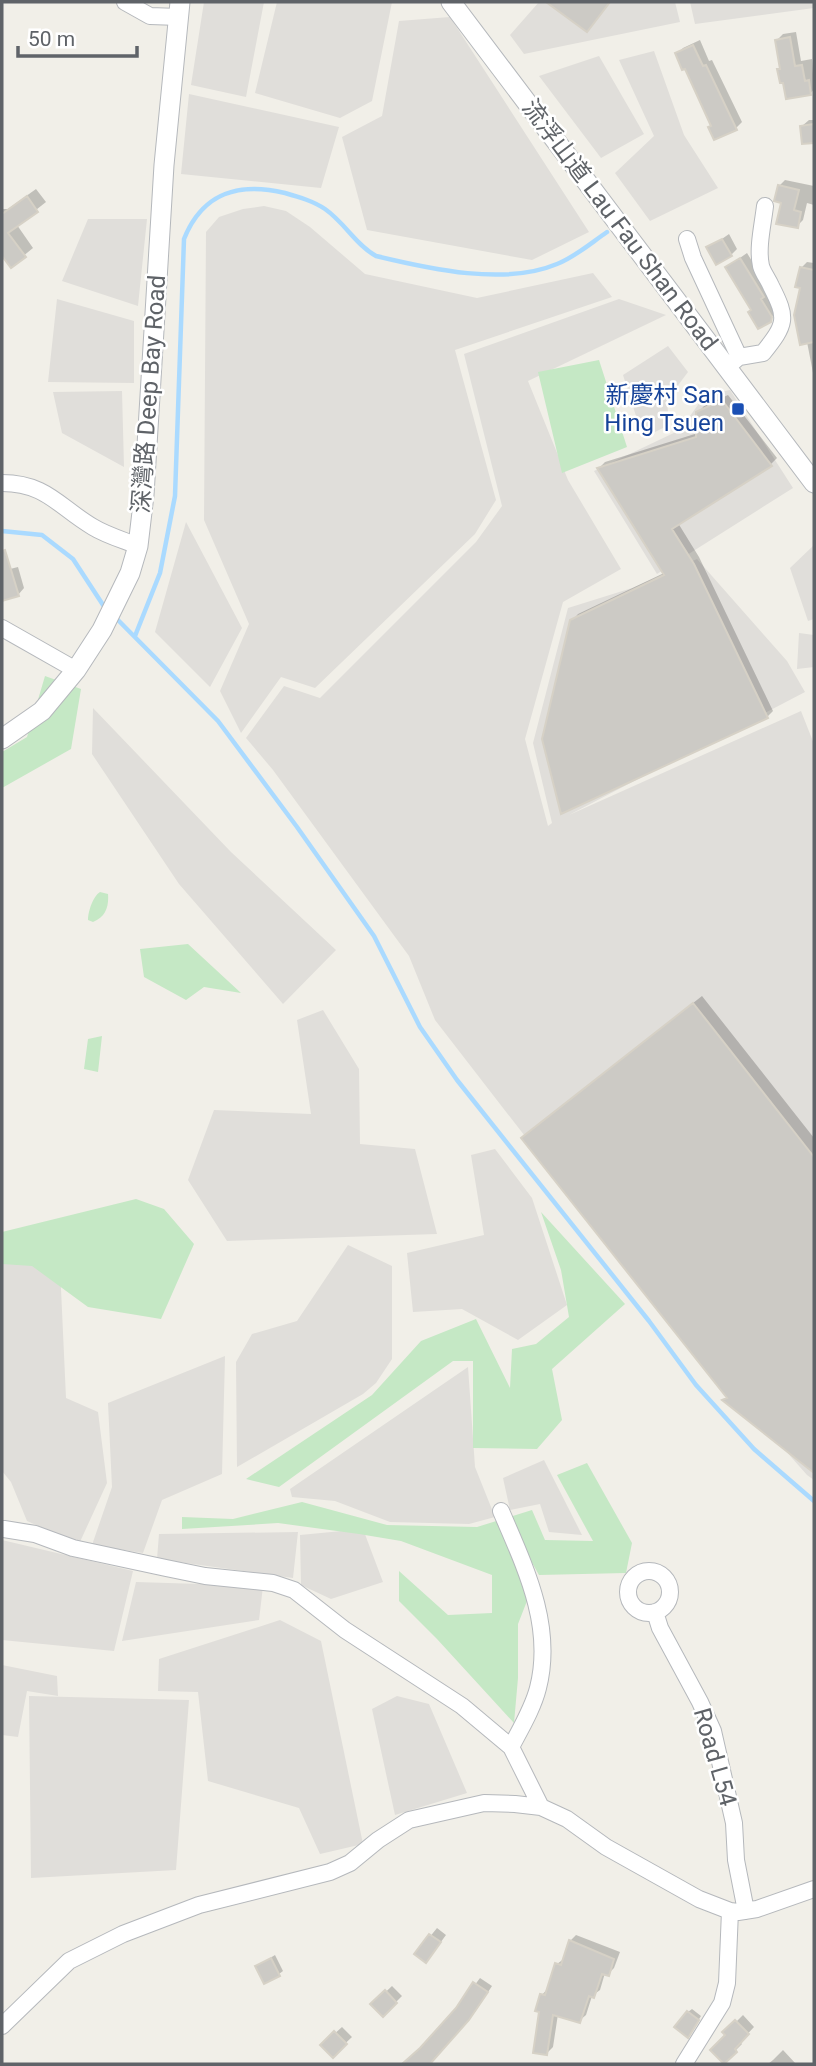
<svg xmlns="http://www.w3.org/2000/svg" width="816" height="2066" viewBox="0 0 816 2066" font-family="Roboto,'Noto Sans SC',sans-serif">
	<rect width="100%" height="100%" fill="#f1efe8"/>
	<path fill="#e0deda" d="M204 2H264L246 97 191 85Z
		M277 2H392L372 101 340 118 255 93Z
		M539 2H675L680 22 524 54 510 35Z
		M690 2H814V8L695 24Z
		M450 17 589 232 532 260 367 230 342 137 382 116 399 21Z
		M654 51 684 135 718 188 650 221 615 173 654 136 619 60Z
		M599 56 644 134 601 158 539 76Z
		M189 94 339 127 321 188 181 174Z
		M264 206 286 211 310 227 365 274 477 298 593 273 612 297 455 350 496 500 475 534 315 688 281 677 241 733 220 691 249 624 204 520 206 232 219 217 243 209Z
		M88 219H147L138 306 62 281Z
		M57 299 134 321V383L48 382Z
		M619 299 666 315 528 381 568 480 621 569 563 602 525 739 548 826 552 823 533 743 568 608 632 588 697 559 787 661 805 692 569 815 801 711 814 744V1480L807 1475 644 1290 435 1020 409 956 273 770 246 738 284 686 320 698 476 542 502 506 464 354Z
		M668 346 688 372 667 400 669 425 643 438 623 375Z
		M730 390 793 488 657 574 594 471 680 430 705 395Z
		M122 391 124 467 62 433 53 392Z
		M186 522 242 628 210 687 155 632Z
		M814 545V619L808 621 790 568Z
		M799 633 814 635V667L797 669Z
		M93 708 231 852 336 950 283 1004 179 884 92 754Z
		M323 1010 359 1069 360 1144 415 1149 437 1234 227 1241 188 1180 214 1110 311 1114 297 1020Z
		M495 1149 532 1198 567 1305 518 1340 462 1309 413 1312 407 1253 484 1235 471 1155Z
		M348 1245 392 1266V1359L376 1383 363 1394 237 1467 236 1362 252 1334 297 1321Z
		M2 1256 60 1267 66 1398 98 1412 107 1483 79 1544 27 1521 11 1482 2 1471Z
		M225 1356 222 1474 162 1500 143 1553 92 1545 112 1487 108 1403Z
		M468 1367 475 1467 495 1517 469 1524 390 1522 335 1501 292 1497 290 1489Z
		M544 1460 582 1535 549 1532 540 1504 510 1510 503 1478Z
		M363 1529 383 1582 331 1599 301 1585 300 1535Z
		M298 1532 293 1578 157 1559 159 1534Z
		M2 1540 133 1571 114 1651 2 1640Z
		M136 1582 263 1586 259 1620 122 1641Z
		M280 1620 321 1641 363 1844 320 1854 299 1808 208 1781 198 1692 158 1691 159 1659Z
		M2 1665 57 1676 58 1696 27 1691 18 1737 2 1735Z
		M29 1696 189 1700 176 1870 31 1878Z
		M397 1696 429 1704 467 1793 395 1815 372 1709Z"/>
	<path fill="#c5e8c5" d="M599 360 627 447 562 473 538 372Z
		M45 676 81 689 71 749 2 788V752L27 737Z
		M100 892 108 894C109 906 106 917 93 922L88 920C88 912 93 896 100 892Z
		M188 944 241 993 204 987 186 1000 144 977 140 949Z
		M102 1036 98 1072 84 1069 88 1039Z
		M136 1199 164 1209 194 1244 161 1319 88 1307 32 1266 2 1264V1232Z
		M541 1212 625 1304 552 1369 562 1420 537 1449 473 1448V1361H453L279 1487 246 1479 372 1395 421 1341 476 1319 510 1388 512 1349 536 1344 569 1317 561 1270Z
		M587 1463 632 1543 626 1573 539 1575 526 1552 527 1601 518 1624V1678L514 1723 437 1639 399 1601V1571L448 1615 492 1613V1575L401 1541 359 1534 278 1523 182 1529V1517L233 1519 302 1502 387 1525 477 1527 532 1510 545 1540 593 1541 557 1475Z"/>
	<path fill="#0003" d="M796 32 801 61 812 59 814 89 811 93 785 81 779 70 782 67 777 40 783 34Z
		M700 40 709 61 712 60 742 122 736 128 713 125 686 66 677 54 683 48Z
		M809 120H814V141L804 142 802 126Z
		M785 180 814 186V205L807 203 803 220 797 226 783 202 779 186Z
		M36 189 46 202 17 225 33 248 11 266 2 253V219L6 220V216H2V209H8Z
		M729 234 737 249 731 255 709 248Z
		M747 253 769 289 777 312 770 318 753 310 727 267Z
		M807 262 814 263V378L807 342 802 286 801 268Z
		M728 395 777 458 771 464 678 523 699 557 773 711 767 717 572 621 578 614 664 573 599 468 605 462 698 433V413L704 406Z
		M18 567 24 588 18 595 2 600V571Z
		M702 996 814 1138V1471L725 1400 728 1397 532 1130Z
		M437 1928 446 1935 432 1954H416Z
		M576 1935 620 1952 614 1968 608 1974 605 1973 600 1990 592 1996 586 2015 579 2021 558 2014 553 2047 547 2053 542 1995 548 1988 557 1964 565 1958 570 1941Z
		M275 1955 283 1971 279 1974 257 1966Z
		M480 1978 492 1986 475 2012 429 2064H404L424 2046 457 2009Z
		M392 1986 402 1996 383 2015 373 2004Z
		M692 2009 701 2016 691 2032 688 2012Z
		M743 2015 754 2027 740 2042 742 2044 724 2062 728 2035 725 2033Z
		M342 2027 352 2037 333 2055 322 2045Z
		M783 2050 796 2064H768L773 2060Z"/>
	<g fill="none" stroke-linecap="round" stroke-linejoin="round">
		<path stroke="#aadaff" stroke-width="4.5" d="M2 531 42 535 73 559 105 608
			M114 616 218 721 297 827 374 936 420 1027 457 1080 649 1321 696 1385 754 1449 814 1501
			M135 636 160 573 175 496 184 239C203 192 239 182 285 193 299 197 313 201 325 209 345 223 356 245 376 256 430 269 505 286 557 264 575 257 591 243 607 232"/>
	</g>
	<path fill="#cccac5" stroke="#d6d1c6" stroke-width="2" d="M546 2H610L587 32Z
		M790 37 795 66 802 65 805 81 809 80 811 95 786 99 783 83H780L777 69H780L775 40Z
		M693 45 703 66 706 65 737 130 714 140 708 127 711 126 685 69 682 70 675 53Z
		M814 124V143L802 144 800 126Z
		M778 185 799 190 794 210 801 212 798 228 776 224 781 203 774 201Z
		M27 196 38 212 8 233 26 257 11 268 2 256V214Z
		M722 239 732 256 716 265 706 247Z
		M740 258 764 297 761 299 772 317 771 322 758 329 748 312 751 310 725 267Z
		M800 267 814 270V342L800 345 794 315 800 288 795 287Z
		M722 400 772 466 672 529 694 564 768 718 561 814 542 739 570 620 664 575 597 468 696 437V412Z
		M5 550 19 596 2 601V551Z
		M693 1003 814 1157V1473L722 1400 727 1398 521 1138Z
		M429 1934 441 1942 426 1963 414 1954Z
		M569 1940 614 1959 609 1976 602 1974 594 1998 589 1996 580 2023 553 2015 547 2055 533 2053 539 2012 535 2011 540 1994 545 1995 555 1963 561 1965Z
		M271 1958 280 1976 264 1984 255 1966Z
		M473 1982 488 1992 469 2020 430 2064H402L420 2048 456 2008Z
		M385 1990 397 2003 383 2017 370 2004Z
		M687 2011 699 2020 688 2038 674 2027Z
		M735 2020 749 2034 735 2049 737 2052 724 2064 710 2050 725 2035 722 2032Z
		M334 2031 347 2044 333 2058 320 2045Z"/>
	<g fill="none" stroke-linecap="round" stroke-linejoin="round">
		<defs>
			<path id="minor" d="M125 2 150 16 179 17
				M687 239 693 258 739 357 732 363
				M739 357 763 353C786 324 788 319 771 286 768 279 763 273 761 266 757 248 763 224 765 206
				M2 483C46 483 59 507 93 527 106 535 123 540 138 546
				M2 628 76 670
				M501 1511C525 1567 554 1626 538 1688 533 1708 521 1728 511 1747
				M4 1529 35 1534 73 1548 166 1568 205 1576 273 1583 294 1590 345 1630 462 1706 511 1747 541 1807
				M628 1592a21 21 0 1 1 42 0a21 21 0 1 1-42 0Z
				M655 1612 660 1628 700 1702 713 1731 734 1823 736 1860 746 1911
				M2 2026 69 1961 123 1934 199 1905 330 1872 350 1863 378 1840 409 1820 484 1803 515 1804 541 1807 567 1819 606 1847 699 1899 730 1911 738 1912 757 1909 814 1889
				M684 2064 722 2003 727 1983 730 1911"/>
			<path id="tertiary" d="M451 2 814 483
				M2 739 42 711 76 670 102 630 130 573 138 546 144 495 164 165 180 2"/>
		</defs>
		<use href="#minor" stroke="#b5b8bc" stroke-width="18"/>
		<use href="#tertiary" stroke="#b5b8bc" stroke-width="21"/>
		<use href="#minor" stroke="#fff" stroke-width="16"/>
		<use href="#tertiary" stroke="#fff" stroke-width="19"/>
	</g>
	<rect fill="#1a4fb4" stroke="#fff" stroke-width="2.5" x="731" y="402" width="14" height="14" rx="3.5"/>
	<g text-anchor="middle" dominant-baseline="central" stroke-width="5" stroke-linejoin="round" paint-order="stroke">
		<g font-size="24" fill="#5f6368" stroke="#fff">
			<text transform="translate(620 225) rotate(53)">流浮山道 Lau Fau Shan Road</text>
			<text transform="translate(149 394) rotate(-86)">深灣路 Deep Bay Road</text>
			<text transform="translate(715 1757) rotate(74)">Road L54</text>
		</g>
		<g font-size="24" fill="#164399" stroke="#fff" text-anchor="end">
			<text x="724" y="395">新慶村 San<tspan x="724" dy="28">Hing Tsuen</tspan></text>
		</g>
	</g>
	<rect width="816" height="2066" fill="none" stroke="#5f6368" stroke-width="7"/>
	<path d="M18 46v10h119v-10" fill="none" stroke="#5f6368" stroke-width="3.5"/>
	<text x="28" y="46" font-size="21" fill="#5f6368" stroke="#ffffff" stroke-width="5" paint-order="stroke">50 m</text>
</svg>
